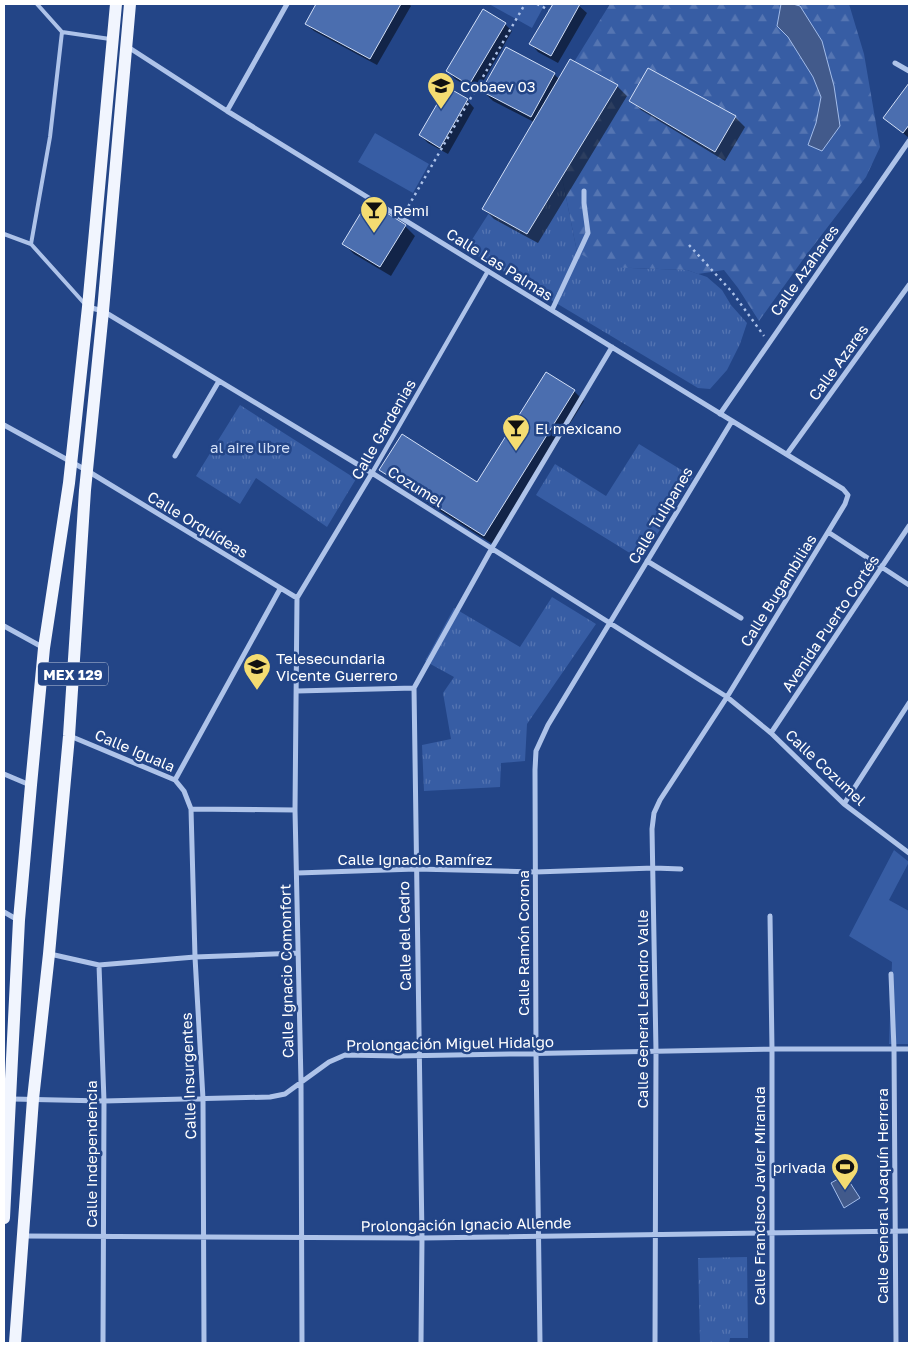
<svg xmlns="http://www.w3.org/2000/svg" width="913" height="1347" viewBox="0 0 913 1347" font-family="'Golos Text',sans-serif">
	<defs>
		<pattern id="grass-tufts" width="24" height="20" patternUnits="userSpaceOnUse" patternTransform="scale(1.25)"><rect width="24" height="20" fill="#375da4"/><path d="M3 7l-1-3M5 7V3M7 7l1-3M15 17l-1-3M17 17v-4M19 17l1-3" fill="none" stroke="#5575b2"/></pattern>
		<pattern id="forest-firs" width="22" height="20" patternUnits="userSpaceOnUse" patternTransform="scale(1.25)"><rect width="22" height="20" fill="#375da4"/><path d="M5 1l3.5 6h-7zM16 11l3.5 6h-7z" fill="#5575b2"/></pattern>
	</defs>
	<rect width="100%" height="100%" fill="#234587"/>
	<path fill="url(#grass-tufts)" d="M562 177 577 252 631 268 687 270 707 277 722 290 731 305 747 323 740 344 727 370 710 389 698 388 466 249 489 213 527 234Z
		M240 405 356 479 327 527 256 478 240 504 196 476Z
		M639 444 693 477 641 560 536 495 555 464 606 496Z
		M552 597 596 624 527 724 525 761 501 763 500 787 424 791 422 745 451 739 443 693 454 677 425 661 454 608 520 647Z
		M747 1257 748 1338H730L729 1343H700L698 1258Z"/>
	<path fill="url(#forest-firs)" d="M610 4H849L864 54 880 147 866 177 807 254 759 321 738 288 724 270 698 274 687 270 605 267 577 252 562 177 617 85 574 62Z"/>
	<path fill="#375da4" d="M489 4H545L532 28Z
		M375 133 429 164 413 193 358 162Z
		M894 850 909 862 889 900 909 911V1044H889L892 962 849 936Z"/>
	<path fill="#425a8b" stroke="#a2bcea" d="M781 4H793L800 6 822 41 834 86 840 126 822 151 808 145 816 123 821 97 813 77 788 37 777 26Z
		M845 1175 860 1198 844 1208 831 1183Z"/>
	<path fill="#0007" d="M317 4H409L411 6 377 65 314 31 306 24Z
		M554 4H577L587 13 558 63 538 52 531 44Z
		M505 24 512 31 477 92 455 79 448 71Z
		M554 74 559 79 617 86 627 96 538 243 494 219 484 209 534 122 493 101 483 91Z
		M909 85V138L885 118Z
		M467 100 474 108 448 154 428 143 420 135Z
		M631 100 735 117 745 127 725 161 641 110Z
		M405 226 415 236 391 276 354 254 344 244Z
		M574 391 584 401 494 545 391 480 381 470 478 484Z"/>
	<path fill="#4b6eaf" stroke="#d2dff7" d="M316 4H401L370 59 305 24Z
		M553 4H580L551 56 529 44Z
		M483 9 506 23 469 85 446 71Z
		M506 47 555 73 531 117 481 91Z
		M570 59 618 85 527 234 482 209Z
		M648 68 736 116 715 152 629 101Z
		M909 83V125L903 133 883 118Z
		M447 87 468 99 440 148 419 135Z
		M368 201 406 225 380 267 342 244Z
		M546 372 575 390 484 536 379 470 402 434 477 482Z"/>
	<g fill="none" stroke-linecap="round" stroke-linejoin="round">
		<path stroke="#aec3e9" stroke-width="2.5" stroke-dasharray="2.5 4" stroke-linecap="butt" d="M537 4 549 10
			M405 212 525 4
			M689 245 732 292 764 336"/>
		<path stroke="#aec3e9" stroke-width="4" d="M37 4 62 32
			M4 234 31 244 84 303
			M31 244 50 137 62 32 110 39"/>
		<path stroke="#aec3e9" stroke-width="4.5" d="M372 473 488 271"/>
		<path stroke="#aec3e9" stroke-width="5" d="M128 47 227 111 843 489 848 495 845 504 828 532 727 697 660 800 654 813 652 829 656 1051 655 1343
			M895 63 909 71
			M227 111 287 4
			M88 307 103 311 372 473 727 697 771 733 844 804 909 853
			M552 310 588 233 584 203V191
			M720 414 909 141
			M4 425 86 470 297 598
			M787 454 909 285
			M175 456 219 381
			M828 532 909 585
			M647 561 741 618
			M297 598 295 810 301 1083 302 1343
			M297 598 372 473
			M4 626 44 648
			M297 691 414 688
			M771 733 909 526
			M70 736 175 780 184 791 191 809 195 957 203 1099 204 1343
			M4 774 30 785
			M175 780 280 589
			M844 804 909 703
			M191 809 295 810
			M297 873 416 869 535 872 654 868 681 869
			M4 912 18 920
			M770 916 772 1049V1343
			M50 954 99 965 195 957 298 953
			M99 965 104 1101 103 1343
			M891 974 894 1049 896 1343
			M12 1099 104 1101 270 1097 285 1094 329 1062 345 1055 398 1056 772 1049H909
			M24 1236 422 1238 909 1231
			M421 1343 422 1238 414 688 492 548 612 347
			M540 1343 536 1054 535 770 536 751 548 725 732 421"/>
		<path stroke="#f1f5fe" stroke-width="12" d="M4 1218 19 920 31 785 44 648 69 483 88 307 116 4
			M15 1343 33 1099 49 954 69 736 85 490 103 311 130 4"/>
	</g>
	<defs>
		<symbol id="school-pin" viewBox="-11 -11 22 30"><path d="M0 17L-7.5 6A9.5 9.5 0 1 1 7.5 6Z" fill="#f4dc71" stroke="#234587"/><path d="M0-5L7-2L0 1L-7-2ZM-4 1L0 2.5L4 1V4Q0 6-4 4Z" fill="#111"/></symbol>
		<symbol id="bar-pin" viewBox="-11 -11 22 30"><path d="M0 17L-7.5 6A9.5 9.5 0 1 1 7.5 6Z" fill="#f4dc71" stroke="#234587"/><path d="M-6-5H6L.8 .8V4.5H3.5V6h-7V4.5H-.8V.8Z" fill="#111"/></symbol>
		<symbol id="stadium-pin" viewBox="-11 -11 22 30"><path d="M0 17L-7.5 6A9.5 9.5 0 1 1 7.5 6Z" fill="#f4dc71" stroke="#234587"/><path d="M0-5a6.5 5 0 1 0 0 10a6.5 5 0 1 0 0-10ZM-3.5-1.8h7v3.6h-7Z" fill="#111"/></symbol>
	</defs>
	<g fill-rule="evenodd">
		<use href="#school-pin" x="425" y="70" width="32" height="43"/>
		<use href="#bar-pin" x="358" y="194" width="32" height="43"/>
		<use href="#bar-pin" x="500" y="412" width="32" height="43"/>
		<use href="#school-pin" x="241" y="651" width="32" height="43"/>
		<use href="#stadium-pin" x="829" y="1151" width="32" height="43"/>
	</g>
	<g text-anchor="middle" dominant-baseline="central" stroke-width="5" stroke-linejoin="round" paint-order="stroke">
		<rect fill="#234587" stroke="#bdc7db" stroke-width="1" x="38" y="662.5" width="70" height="23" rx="4"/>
		<g font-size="14" font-weight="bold" fill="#fff">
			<text x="73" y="674">MEX 129</text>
		</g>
		<g font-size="15" fill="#fff" stroke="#234587" text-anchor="start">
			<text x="460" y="86">Cobaev 03</text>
			<text x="393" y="210">Remi</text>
			<text x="535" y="428">El mexicano</text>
			<text x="276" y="658">Telesecundaria<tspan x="276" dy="17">Vicente Guerrero</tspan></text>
			<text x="826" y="1167" text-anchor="end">privada</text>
		</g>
		<g font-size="15" fill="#fff" stroke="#234587">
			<text transform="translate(500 264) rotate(32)">Calle Las Palmas</text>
			<text transform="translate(804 270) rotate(-55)">Calle Azahares</text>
			<text transform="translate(838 362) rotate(-54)">Calle Azares</text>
			<text transform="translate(383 429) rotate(-60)">Calle Gardenias</text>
			<text transform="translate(416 486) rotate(32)">Cozumel</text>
			<text transform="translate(660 515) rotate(-59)">Calle Tulipanes</text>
			<text transform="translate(198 524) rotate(31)">Calle Orquídeas</text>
			<text transform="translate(778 590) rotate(-58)">Calle Bugambilias</text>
			<text transform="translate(830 623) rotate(-56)">Avenida Puerto Cortés</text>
			<text transform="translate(135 750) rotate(23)">Calle Iguala</text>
			<text transform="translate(826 767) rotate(43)">Calle Cozumel</text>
			<text x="415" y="859">Calle Ignacio Ramírez</text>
			<text transform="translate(404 936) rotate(-91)">Calle del Cedro</text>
			<text transform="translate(523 943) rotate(-90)">Calle Ramón Corona</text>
			<text transform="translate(286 971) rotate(-91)">Calle Ignacio Comonfort</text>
			<text transform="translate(642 1009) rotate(-90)">Calle General Leandro Valle</text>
			<text transform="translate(450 1043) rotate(-1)">Prolongación Miguel Hidalgo</text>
			<text transform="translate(188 1076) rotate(-92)">Calle Insurgentes</text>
			<text transform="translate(91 1154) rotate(-90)">Calle Independencia</text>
			<text transform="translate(759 1196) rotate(-90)">Calle Francisco Javier Miranda</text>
			<text transform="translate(882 1196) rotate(-90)">Calle General Joaquín Herrera</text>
			<text transform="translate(466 1224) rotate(-1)">Prolongación Ignacio Allende</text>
		</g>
		<g font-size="15" fill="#d2dff7" stroke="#234587">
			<text x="250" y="447">al aire libre</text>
		</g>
	</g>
	<rect width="913" height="1347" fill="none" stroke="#ffffff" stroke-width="10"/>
</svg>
